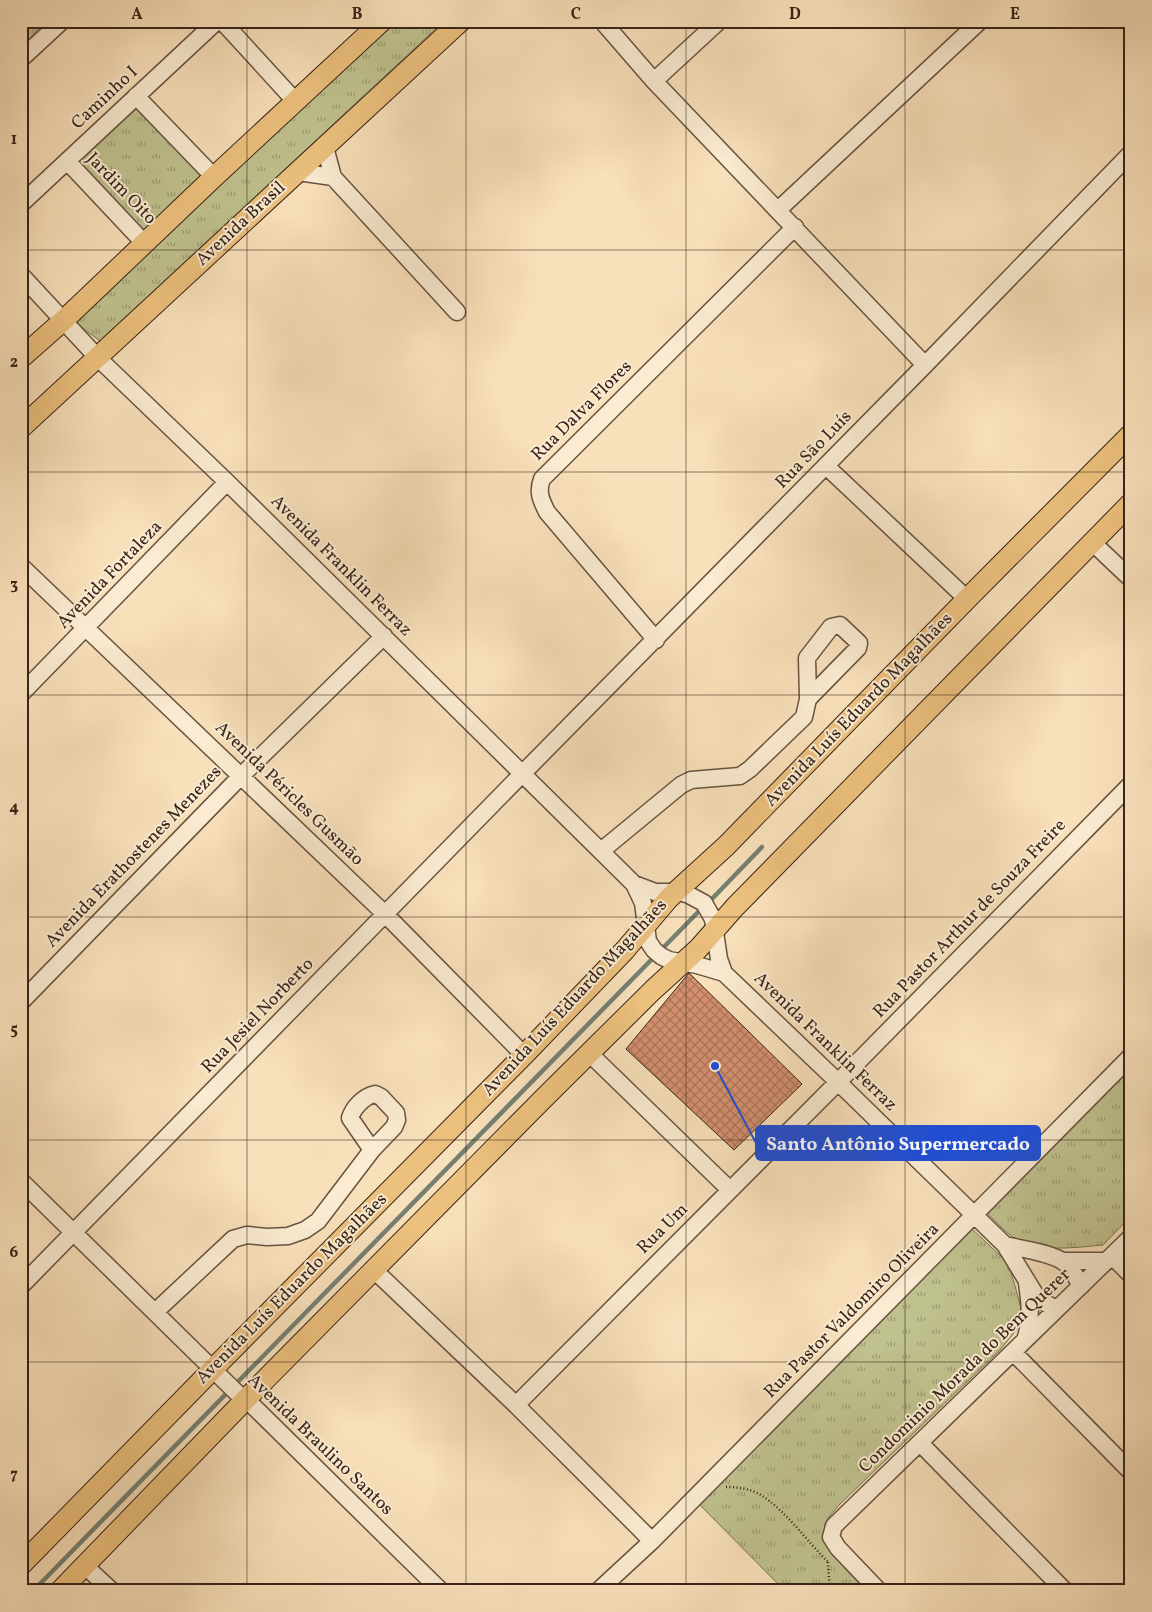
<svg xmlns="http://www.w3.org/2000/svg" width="1152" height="1612" viewBox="0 0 1152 1612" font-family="Vollkorn,serif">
	<defs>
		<pattern id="park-tufts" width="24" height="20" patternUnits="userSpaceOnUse" patternTransform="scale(1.25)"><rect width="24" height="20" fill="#bfc18e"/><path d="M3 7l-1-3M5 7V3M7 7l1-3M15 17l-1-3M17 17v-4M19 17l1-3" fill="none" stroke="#9c9d73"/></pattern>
		<pattern id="building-cross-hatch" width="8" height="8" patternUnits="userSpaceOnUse" patternTransform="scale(1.25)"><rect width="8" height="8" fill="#d38f6e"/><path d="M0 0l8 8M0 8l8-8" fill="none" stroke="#ac7559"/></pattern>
	</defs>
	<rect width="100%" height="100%" fill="#f8e0ba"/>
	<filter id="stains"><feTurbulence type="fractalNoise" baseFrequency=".004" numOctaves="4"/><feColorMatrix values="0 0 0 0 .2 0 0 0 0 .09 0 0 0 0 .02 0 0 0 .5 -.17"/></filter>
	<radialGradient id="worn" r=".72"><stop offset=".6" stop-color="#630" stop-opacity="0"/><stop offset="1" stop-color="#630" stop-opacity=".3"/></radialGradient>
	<path fill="url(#park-tufts)" stroke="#7c7253" d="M21 21H49L21 46Z
		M394 21H444L100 341 75 322Z
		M134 103 204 174 143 233 73 161Z
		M1131 1060V1216L1103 1245C1082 1247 1047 1251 1028 1245 1011 1240 997 1222 985 1211Z
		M969 1226 1008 1263 1015 1286 1021 1308 1018 1328 1000 1350 839 1505C835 1510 830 1515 827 1520 814 1543 853 1576 867 1591H785L699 1504Z"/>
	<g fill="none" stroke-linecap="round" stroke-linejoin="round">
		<path stroke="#758073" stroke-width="4.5" d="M708 903 762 847
			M660 951 702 908
			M33 1591 655 956"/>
	</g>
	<path fill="url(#building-cross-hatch)" stroke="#382418" d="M689 973 802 1084 734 1150 626 1049Z"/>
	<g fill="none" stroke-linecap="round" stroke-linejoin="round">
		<defs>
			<path id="minor" d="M222 21 296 102
				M602 21 654 81 925 365
				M21 59 62 21
				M654 81 719 21
				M136 96 214 177
				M325 147 333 177 457 312
				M67 161 145 244
				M298 172 333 177
				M21 204 217 21
				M778 210 980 21
				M21 275 98 358 227 482 634 884 643 903 648 941 654 950 661 956 669 960 697 965 724 973 838 1082 1005 1245 1035 1294 1040 1300 1056 1309
				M826 466 967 599
				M1092 542 1131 579
				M21 566 385 914 524 1055
				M656 640 547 512C541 500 537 492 542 479L795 227
				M21 694 227 482
				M601 851 681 785 691 780 740 776 750 769 804 717 808 699 807 658 831 627 840 625 859 643 858 648 808 699
				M634 884 655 892H680L689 895 704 903 713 919 719 959 724 973
				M21 1002 241 776 384 636
				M589 1053 730 1190
				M21 1181 237 1393 246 1399 441 1591
				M1005 1245C1022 1249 1053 1253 1065 1263 1073 1269 1076 1278 1081 1286
				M1112 1256 1131 1275
				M1062 1261H1107
				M374 1270 516 1405 652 1541
				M21 1286 523 773 925 365 1131 153
				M155 1312 233 1239 247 1235 267 1237 288 1236 305 1230 318 1221 372 1150 394 1127 397 1120 396 1113 381 1097 375 1094C364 1096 353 1108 350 1118L372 1150
				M1025 1340C1032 1320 1030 1304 1027 1283
				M1013 1352 1131 1472
				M516 1405 838 1082 1131 784
				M920 1443 1065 1591
				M84 1565 112 1591
				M598 1591 652 1541 1131 1056
				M879 1591 838 1548 831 1537 834 1526 1131 1237"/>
			<path id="major" d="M21 358 64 320 214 177 382 21
				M21 428 461 21
				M21 1565 213 1369 524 1055 625 950 669 898 726 846 967 599 1131 434
				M60 1591 246 1399 543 1099 653 990 698 949 735 907 1131 503"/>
		</defs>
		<use href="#minor" stroke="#685340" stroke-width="19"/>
		<use href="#major" stroke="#382418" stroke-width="22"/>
		<path stroke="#382418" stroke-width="2.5" stroke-dasharray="1 2.5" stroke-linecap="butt" d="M726 1487C738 1487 751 1489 761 1495 786 1511 807 1541 828 1562
			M828 1562 829 1579 831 1591"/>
		<use href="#minor" stroke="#faebd2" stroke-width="16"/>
		<use href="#major" stroke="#ecc07d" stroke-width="20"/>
	</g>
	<path fill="none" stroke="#382418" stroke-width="1" stroke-opacity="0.55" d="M247 21V1591M466 21V1591M686 21V1591M905 21V1591M21 250H1131M21 472H1131M21 695H1131M21 917H1131M21 1140H1131M21 1362H1131"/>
	<g text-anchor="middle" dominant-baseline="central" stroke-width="4" stroke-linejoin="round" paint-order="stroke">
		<g font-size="18" fill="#382418" stroke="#faebd2">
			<text transform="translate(105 98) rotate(-43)">Caminho I</text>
			<text transform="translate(121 189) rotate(46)">Jardim Oito</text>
			<text transform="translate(241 224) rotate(-43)">Avenida Brasil</text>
			<text transform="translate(582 411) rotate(-45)">Rua Dalva Flores</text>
			<text transform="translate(814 450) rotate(-46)">Rua São Luís</text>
			<text transform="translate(341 566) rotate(45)">Avenida Franklin Ferraz</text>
			<text transform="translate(110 575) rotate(-46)">Avenida Fortaleza</text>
			<text transform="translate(859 710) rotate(-46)">Avenida Luís Eduardo Magalhães</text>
			<text transform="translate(289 794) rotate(44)">Avenida Péricles Gusmão</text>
			<text transform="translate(134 857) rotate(-46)">Avenida Erathostenes Menezes</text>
			<text transform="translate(970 919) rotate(-46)">Rua Pastor Arthur de Souza Freire</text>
			<text transform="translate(575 998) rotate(-47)">Avenida Luís Eduardo Magalhães</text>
			<text transform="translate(258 1016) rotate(-46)">Rua Jesiel Norberto</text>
			<text transform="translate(825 1042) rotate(44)">Avenida Franklin Ferraz</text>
			<text transform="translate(663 1229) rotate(-45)">Rua Um</text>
			<text transform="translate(292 1289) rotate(-45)">Avenida Luís Eduardo Magalhães</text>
			<text transform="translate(852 1311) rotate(-45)">Rua Pastor Valdomiro Oliveira</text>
			<text transform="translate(965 1371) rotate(-44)">Condominio Morada do Bem Querer</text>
			<text transform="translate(320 1445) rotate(44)">Avenida Braulino Santos</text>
		</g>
	</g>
	<path fill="none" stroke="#1d4ed8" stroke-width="2" d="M715 1066L756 1143"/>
	<circle fill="#1d4ed8" stroke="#faebd2" stroke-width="2" cx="715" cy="1066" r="5"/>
	<rect fill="#1d4ed8" stroke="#1d4ed8" stroke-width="2" x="756" y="1126" width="284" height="34" rx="5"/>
	<g font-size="19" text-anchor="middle" font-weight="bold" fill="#fff">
		<text x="898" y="1150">Santo Antônio Supermercado</text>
	</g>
	<rect width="1152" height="1612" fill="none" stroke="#f8e0ba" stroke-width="55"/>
	<rect x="28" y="28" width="1096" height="1556" fill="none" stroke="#382418" stroke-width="2"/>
	<g font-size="16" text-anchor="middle" font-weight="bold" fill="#382418">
		<text x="137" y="19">A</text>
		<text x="357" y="19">B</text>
		<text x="576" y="19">C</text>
		<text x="795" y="19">D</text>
		<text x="1015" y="19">E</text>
		<text x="14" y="144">1</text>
		<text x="14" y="367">2</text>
		<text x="14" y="589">3</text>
		<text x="14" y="812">4</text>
		<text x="14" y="1034">5</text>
		<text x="14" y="1257">6</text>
		<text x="14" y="1479">7</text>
	</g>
	<rect width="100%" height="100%" filter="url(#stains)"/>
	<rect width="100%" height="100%" fill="url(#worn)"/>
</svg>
